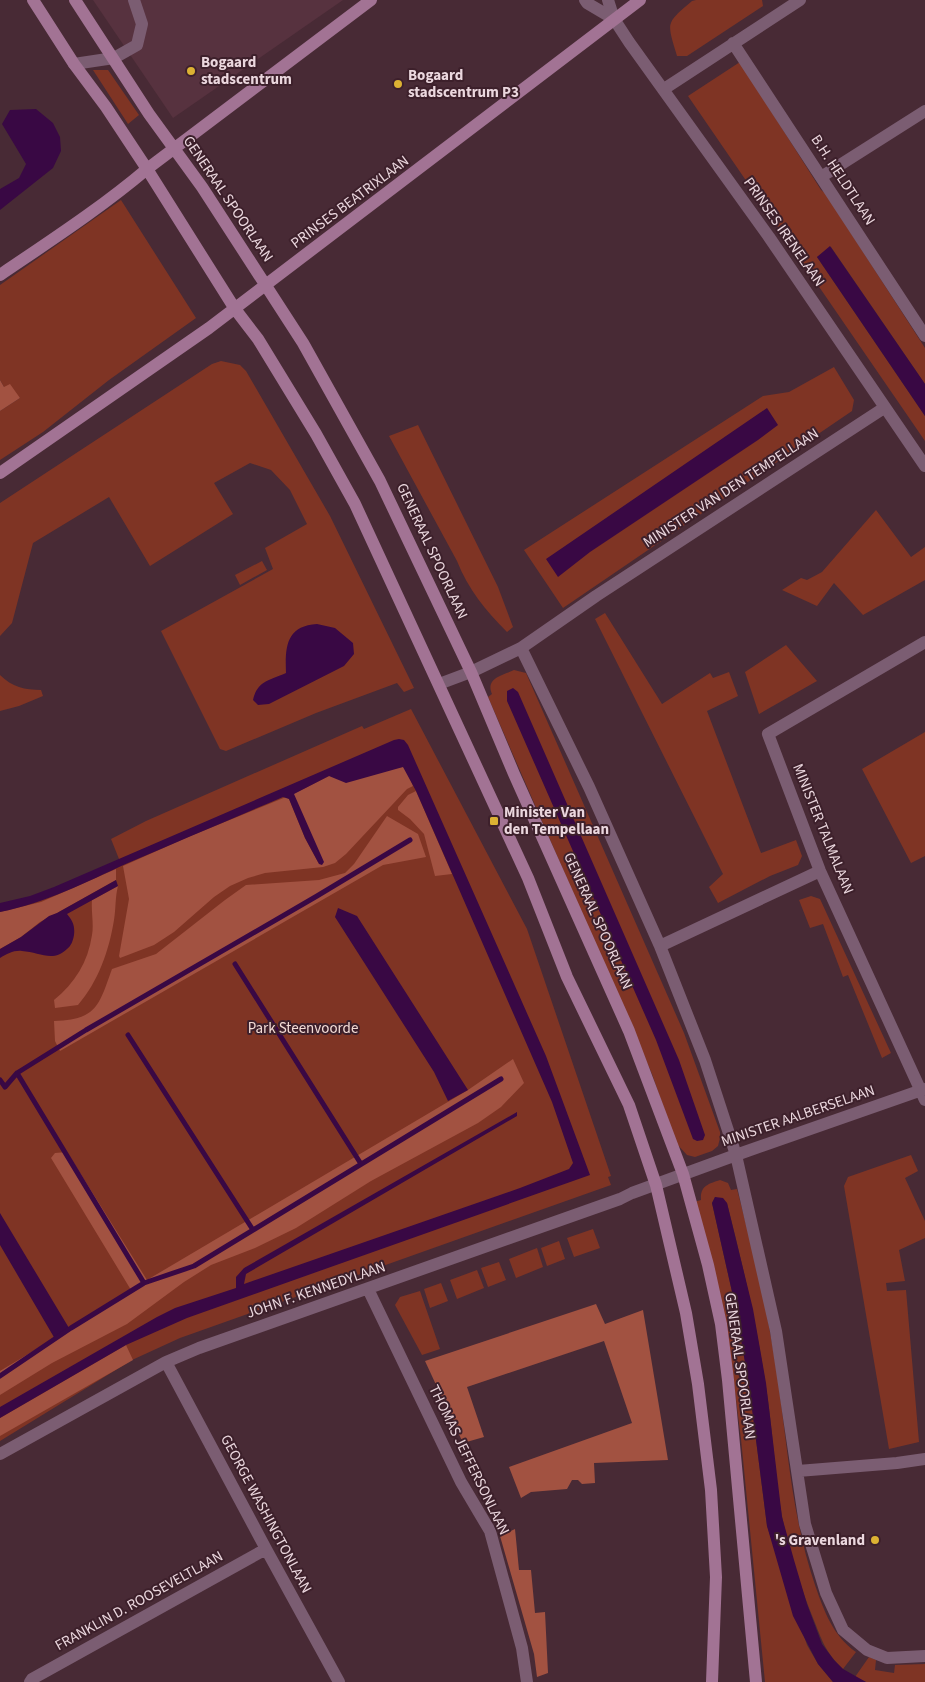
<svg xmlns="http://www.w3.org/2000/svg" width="925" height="1682" viewBox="0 0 925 1682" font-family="'Source Sans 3',sans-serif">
	<rect width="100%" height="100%" fill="#482a35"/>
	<path fill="#57323f" d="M93 0H343L173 118Z"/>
	<path fill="#7f3424" d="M696 0H762L763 6 687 56H677C667 22 665 24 692 1Z
		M740 62 821 190 825 193 925 348V384L831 247 817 257 925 416V441L688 96Z
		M93 70H108L139 115 128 124Z
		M121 200 196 318 109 380 43 432 0 460V411L20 398 4 387 0 380V285Z
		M221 361 240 365 246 371 330 516 414 688 404 692 397 683 316 713 226 751 220 749 161 631 273 569 265 548 307 524 290 490 271 470 250 463 214 483 233 514 150 566 109 497 33 543 12 623 0 636V503L212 364Z
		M834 367 854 400 852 411 563 608 524 550 763 396 789 392Z
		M418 425 498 587 513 627 507 632C486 611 468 589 457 561L389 436Z
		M876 510 911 557 925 547V580L863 615 834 583 817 606 782 590 801 578 807 580 822 572Z
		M262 561 267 570 240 585 235 575Z
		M605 613 662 704 710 673 713 678 729 672 738 696 707 711 761 853 796 840 802 856 798 865 770 876 718 903 709 887 723 874 595 619Z
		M786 645 817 681 759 714 745 672Z
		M514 670 526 673 684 1033 720 1132V1138L718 1146 712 1151 695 1157 687 1155 676 1143 652 1074 488 697 492 694C485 678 503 675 514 670Z
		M0 675C12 687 25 690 41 690L43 696 19 706 0 711Z
		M411 709 527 929 611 1176 608 1177 611 1185 180 1338 132 1360 0 1441V906L40 899 121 859H119L111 839 146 821 362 726 364 729Z
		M925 732V856L911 863 862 769Z
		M811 896 820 899 891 1053 882 1058 848 975 843 977 823 924 810 928 799 900Z
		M911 1155 918 1171 905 1178 925 1221V1238L899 1250 905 1281 886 1283 887 1291 906 1290 919 1442 889 1449 844 1186 848 1177Z
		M720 1180 728 1183 731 1190 737 1189C749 1236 762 1284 770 1332 773 1349 776 1365 778 1381 788 1451 792 1517 815 1585 824 1611 833 1636 856 1652L843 1669C825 1652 822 1640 813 1618 800 1586 789 1550 782 1516 774 1472 773 1426 765 1381 756 1321 742 1262 727 1203L715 1197 712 1203 735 1305 749 1385 767 1526 807 1645 818 1664 833 1682H765L741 1439 734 1384 694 1202 701 1200C700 1186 708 1184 720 1180Z
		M593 1229 600 1248 574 1257 567 1238Z
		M559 1241 565 1259 547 1266 541 1248Z
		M537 1248 543 1267 516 1278 509 1259Z
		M499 1262 506 1280 488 1287 481 1268Z
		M477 1270 484 1288 457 1299 450 1280Z
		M441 1283 448 1301 430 1308 424 1289Z
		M420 1291 440 1349 422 1355 395 1305 400 1297Z
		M869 1657 876 1660 875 1670 894 1673 895 1665 925 1664V1682H866L855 1677Z"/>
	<path fill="#a25241" d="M0 380 4 387 10 384 20 398 0 411Z
		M403 767 406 769 413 786 407 789 346 854 335 863 323 867 265 873 248 878 230 886 214 897 174 932 154 945 120 958 119 956 129 899 123 866 188 837 286 797 289 799 305 838 319 864 293 794 329 776Z
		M416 791 452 874 435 876 424 834 410 819 398 810V807L408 795Z
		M387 816 418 834 426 857 383 865 60 1051 55 1041 54 1021C97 1020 99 1005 112 969L156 954 225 900 246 885 319 880 345 873 354 864Z
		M116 869V880L57 913 40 922 21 937 0 949V912L41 902Z
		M118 886C115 897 116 909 114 920 109 951 98 982 78 1005L55 1008 54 1000C75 983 88 962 92 935 94 924 91 912 92 900Z
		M513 1059 524 1083 501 1107 478 1123 371 1181 296 1228 255 1248 211 1265 184 1282 127 1324 52 1363 0 1395V1371C44 1345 87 1317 131 1290L51 1158 55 1153 67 1152 147 1280 468 1090Z
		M596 1304 605 1324 643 1310 668 1460 594 1463 595 1483 582 1484 578 1480H572L567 1489 531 1492 521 1498 509 1467 632 1423 604 1341 467 1387 484 1437 463 1443 425 1361Z
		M126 1345 133 1360 0 1436V1418Z
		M515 1529 519 1570H531L535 1613 545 1612 548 1673 537 1677 534 1654 500 1536Z"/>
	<path fill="#390844" d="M36 109 53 123 60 137 61 151 53 168 0 210V189L19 178 26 164 2 124 10 110Z
		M830 246 925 384V416L817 257Z
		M767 408 778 425 758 440 590 552 558 577 546 559Z
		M317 624 335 628 353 643 354 654 344 666 269 704 258 705 253 700C257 681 270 680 286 673 285 647 286 626 317 624Z
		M513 688 518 692 679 1060 705 1135 703 1140 697 1141 693 1139 656 1040 507 701V691Z
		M399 739 404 740 408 745 546 1056 590 1175 187 1318 126 1345 0 1418V1407L157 1317 175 1308 236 1288V1277L244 1268 517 1112V1116L246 1274 244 1284 520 1188 569 1169 573 1163 552 1102 416 791 403 767 346 783 329 776 294 794 324 862 322 865 319 864 305 838 289 799 283 797C231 819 179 841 128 863 86 882 46 903 0 912V903L30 896 54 887 394 740Z
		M116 880 118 886 67 914C73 921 75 926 74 935 73 941 71 946 67 949 53 963 39 952 22 951 14 950 7 954 0 958V949L21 937 49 916 57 913Z
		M338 908 357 916 468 1090 448 1101 434 1072 335 917Z
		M715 1197 723 1198 727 1203 753 1309 766 1383 782 1517 794 1560 807 1604 822 1644 834 1660 843 1669 866 1682H833L818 1664 793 1616 767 1526 749 1385 735 1305 712 1203Z
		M0 1213 69 1328 55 1339 0 1245Z"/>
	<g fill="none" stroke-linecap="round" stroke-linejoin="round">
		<path stroke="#390844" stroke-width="5" d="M235 964 361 1164
			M128 1035 253 1230
			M0 1080 5 1087 17 1073
			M144 1283 17 1073 86 1030 317 896 410 840
			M0 1376 71 1328 144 1283 194 1266 501 1079"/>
		<path stroke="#7b5d72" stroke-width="12" d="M585 0 587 3 614 19
			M608 0 614 19 629 42 769 237 925 466
			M733 43 925 336
			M74 64 114 58 137 45 142 24 134 0
			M664 89 800 0
			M821 177 925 111
			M925 642 768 734 820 871 925 1100
			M521 648 589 787 660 946 705 1060 736 1155 776 1331 805 1524 826 1593 843 1630 867 1650 887 1658 925 1656
			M439 684 471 672 521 648 596 596 884 408
			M660 946 820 871
			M368 1289 461 1482 490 1531 522 1648 527 1682
			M166 1362 266 1549 339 1682
			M0 1454 166 1362 199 1348 620 1199 632 1193 736 1155 925 1089
			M798 1471 897 1463 925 1459
			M30 1682 32 1679 266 1549"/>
		<path stroke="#a27394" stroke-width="12" d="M33 0 74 64 106 107 147 169 235 309 258 339 316 434 355 504 528 878 567 977 629 1105 656 1185 686 1313 698 1384 711 1490 716 1577 712 1682
			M75 0 149 114 202 187 303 343 380 481 471 672 514 774 629 1031 683 1174 708 1265 721 1324 728 1380 756 1682
			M0 275C50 241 101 208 147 169L371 0
			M0 473 209 328 640 0"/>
	</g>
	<g fill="#dcb233" stroke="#3d202b" stroke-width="2">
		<circle cx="191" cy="71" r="5"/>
		<circle cx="398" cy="84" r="5"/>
		<rect x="489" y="816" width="10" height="10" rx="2.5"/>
		<circle cx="875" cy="1540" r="5"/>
	</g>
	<g text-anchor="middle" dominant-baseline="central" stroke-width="4" stroke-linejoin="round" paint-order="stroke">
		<g font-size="15" font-weight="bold" fill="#ebd7de" stroke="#3d202b" text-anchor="start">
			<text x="201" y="62">Bogaard<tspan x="201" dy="17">stadscentrum</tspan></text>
			<text x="408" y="75">Bogaard<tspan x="408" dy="17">stadscentrum P3</tspan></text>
			<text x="504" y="812">Minister Van<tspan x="504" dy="17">den Tempellaan</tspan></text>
			<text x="865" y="1540" text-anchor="end">'s Gravenland</text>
		</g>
		<g font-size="15" fill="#ebd7de" stroke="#3d202b">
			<text transform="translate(843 180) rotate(57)">B.H. HELDTLAAN</text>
			<text transform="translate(228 199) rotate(56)">GENERAAL SPOORLAAN</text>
			<text transform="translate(350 202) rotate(-37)">PRINSES BEATRIXLAAN</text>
			<text transform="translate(784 232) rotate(55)">PRINSES IRENELAAN</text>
			<text transform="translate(731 488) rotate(-33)">MINISTER VAN DEN TEMPELLAAN</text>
			<text transform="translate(432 551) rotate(65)">GENERAAL SPOORLAAN</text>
			<text transform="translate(823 829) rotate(68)">MINISTER TALMALAAN</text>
			<text transform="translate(598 921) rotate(66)">GENERAAL SPOORLAAN</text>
			<text transform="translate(798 1116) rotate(-19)">MINISTER AALBERSELAAN</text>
			<text transform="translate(316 1290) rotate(-19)">JOHN F. KENNEDYLAAN</text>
			<text transform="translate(740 1366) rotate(82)">GENERAAL SPOORLAAN</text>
			<text transform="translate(469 1460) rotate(64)">THOMAS JEFFERSONLAAN</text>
			<text transform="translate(266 1514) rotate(62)">GEORGE WASHINGTONLAAN</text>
			<text transform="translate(139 1601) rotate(-29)">FRANKLIN D. ROOSEVELTLAAN</text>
		</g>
		<g font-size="15" fill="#f4dcd6" stroke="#3d202b">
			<text x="303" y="1028">Park Steenvoorde</text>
		</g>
	</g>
</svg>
